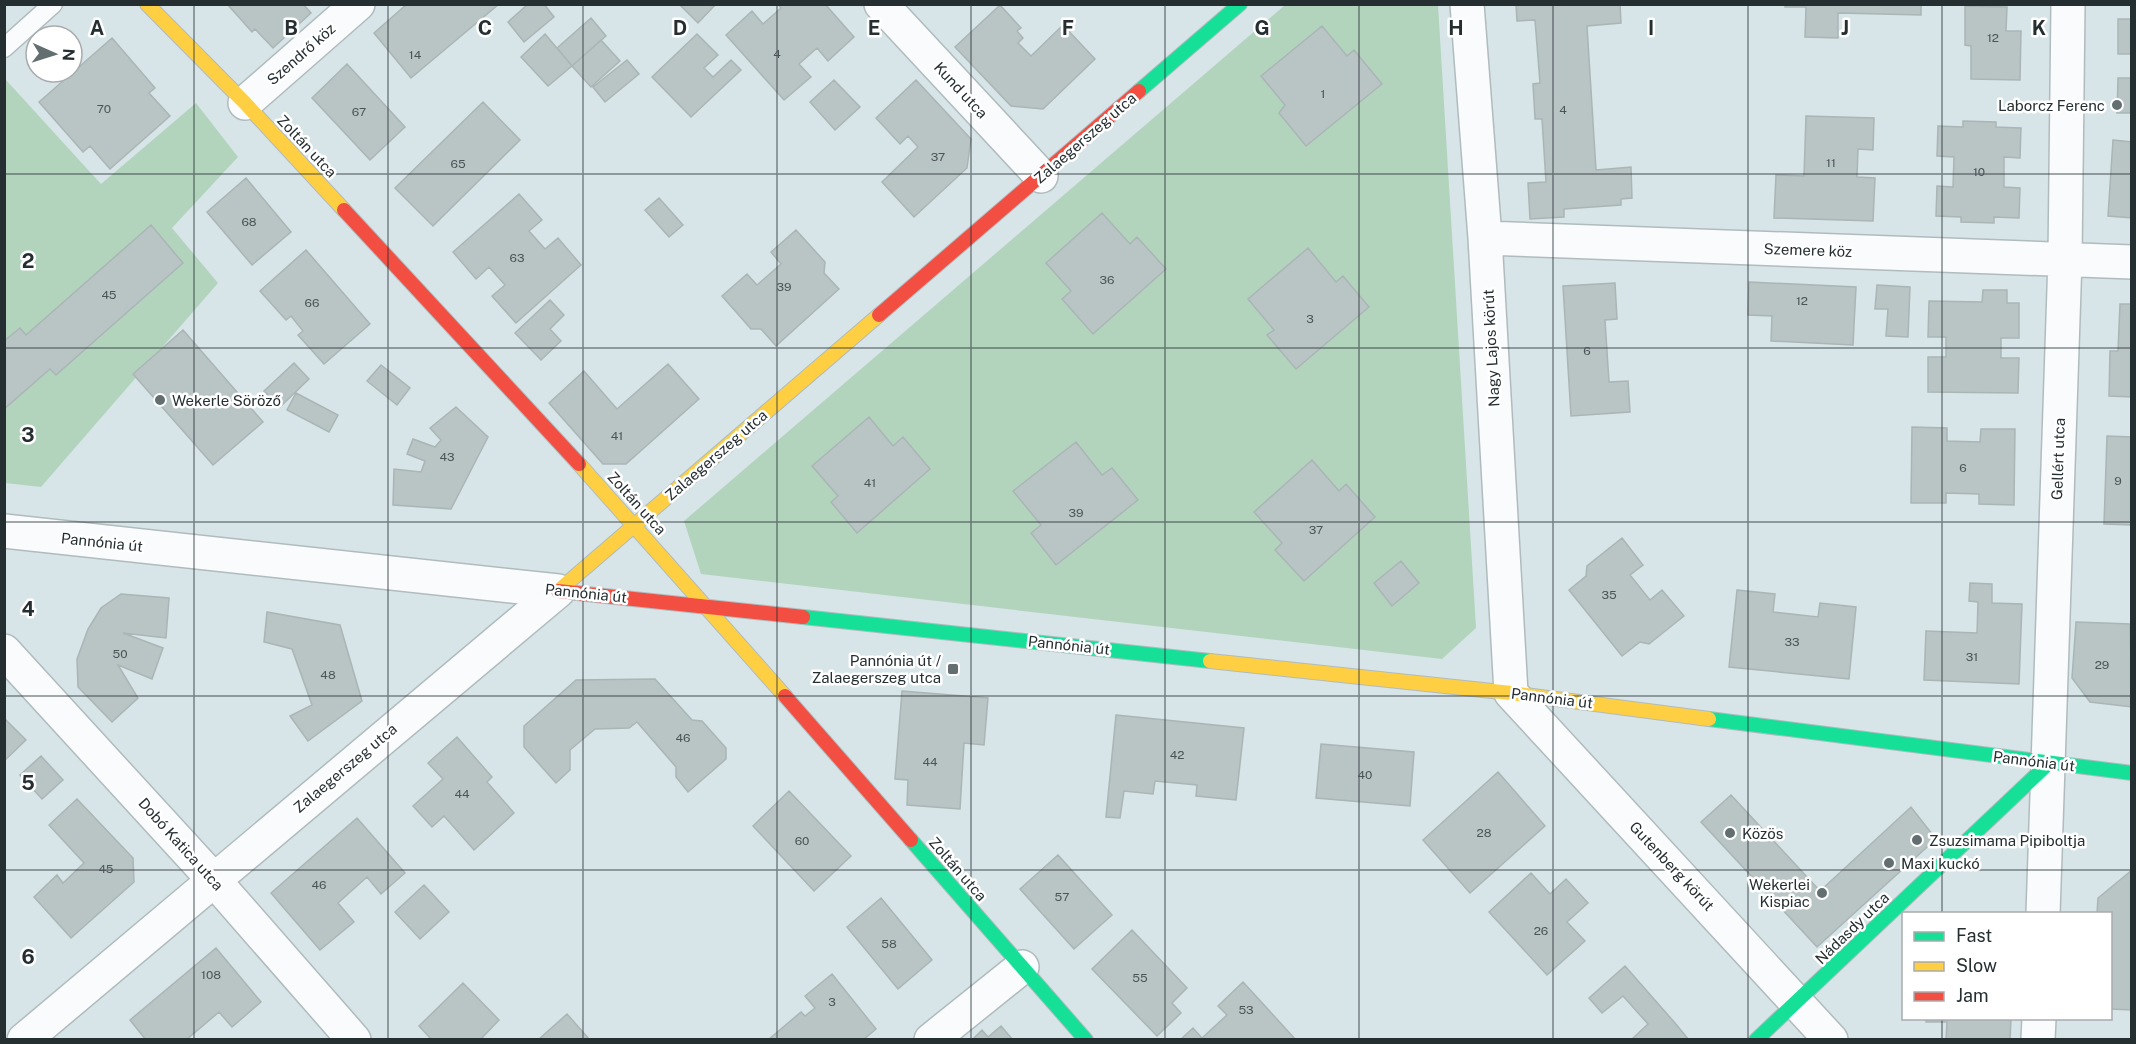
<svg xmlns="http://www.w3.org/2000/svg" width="2136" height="1044" viewBox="0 0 2136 1044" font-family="'Public Sans',sans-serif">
	<rect width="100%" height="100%" fill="#d7e5e8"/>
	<path fill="#b2d4bd" d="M1285 5H1438L1476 628 1442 659 701 574 684 521Z
		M6 80 101 184 196 103 238 157 172 228 218 283 41 487 5 483Z"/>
	<path fill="#b9c4c4" stroke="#aab5b5" stroke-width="1.5" d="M227 4H303L311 13 273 48 255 29 252 32Z
		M407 4H499L411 78 374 33Z
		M528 4H544L554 17 524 42 508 22Z
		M679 4H716L698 23Z
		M778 4H825L854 37 828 61 817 48 799 64 811 77 784 100 726 35 752 11 763 24 781 8Z
		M1516 4H1620L1621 23 1587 26 1596 170 1631 167 1632 198 1621 199V205L1564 209V217L1530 219 1528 183 1546 182 1542 119H1535L1534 101 1533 84 1540 83 1535 20 1517 21Z
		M1785 4H1921V15L1838 13V38L1805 37 1806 7H1785Z
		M1000 5 1021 28 1017 31 1023 38 1018 43 1031 56 1063 25 1095 59 1043 109 1011 106 955 47Z
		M1965 6 2007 7 2006 31H2021L2020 80 1971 79V46L1965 45Z
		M591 18 606 36 572 66 557 48Z
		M2118 19H2132V54H2118Z
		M1322 26 1347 56 1354 50 1382 84 1306 146 1279 113 1285 105 1261 76Z
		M545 34 572 66 548 86 521 57Z
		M697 34 718 55 704 68 713 77 731 60 741 70 691 117 652 77Z
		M112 38 155 88 149 93 170 116 110 169 90 146 83 152 39 102Z
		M601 40 620 61 591 87 572 66Z
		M627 60 639 74 605 102 593 87Z
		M347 64 405 127 370 160 312 98Z
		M2118 78H2132V113H2117Z
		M834 80 860 107 835 130 810 102Z
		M916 80 971 139 967 168 914 217 882 182 918 147 908 136 900 144 876 118Z
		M483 102 520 140 433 226 395 188Z
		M1806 116 1874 118 1873 150 1858 149 1857 177 1875 178 1873 221 1774 218 1776 175 1804 176Z
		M1963 121 1996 122V127L2021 128 2020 158 2004 157V187L2020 188 2019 218 1994 217V223L1961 222V217L1936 216 1937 186 1953 187 1954 157 1937 156 1938 126 1963 127Z
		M2113 140 2132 142V218L2108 216Z
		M246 178 291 232 252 265 207 212Z
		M519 194 542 220 529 231 545 249 558 238 581 265 516 323 492 296 505 285 489 267 476 279 453 252Z
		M659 198 683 225 669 237 645 210Z
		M1102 213 1130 244 1137 237 1166 269 1093 334 1062 299 1071 291 1046 263Z
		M151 225 183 263 56 375 50 369 4 409V341L20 328 26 335Z
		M796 230 825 262 824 273 839 289 776 346 761 329H751L722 296 747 274 757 285 781 264 771 252Z
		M1308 248 1336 282 1343 276 1369 307 1296 369 1267 335 1274 330 1248 299Z
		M306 250 370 324 324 364 298 335 303 331 291 316 286 320 260 291Z
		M1749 282 1856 287 1853 345 1771 341 1772 316 1748 315Z
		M1615 283 1617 319 1605 320 1609 382 1628 381 1630 412 1571 416 1563 286Z
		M1877 285 1910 287 1908 337 1886 336 1888 309H1875Z
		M1983 290H2007V303H2019V338H2001V358H2019L2018 393 1928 392V357H1946V337H1928L1929 301 1982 302Z
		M550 300 564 315 550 329 561 341 541 360 515 333Z
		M2120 304H2132V397L2109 396 2110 351H2118Z
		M183 330 263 422 213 465 133 374Z
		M294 363 309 379 280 407 264 391Z
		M668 364 699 399 626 464H603L549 403 584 371 617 409Z
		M381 365 410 388 397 405 367 381Z
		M296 393 338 415 329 432 287 410Z
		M456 407 488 437 451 509 393 505 394 469 421 472 425 461 407 454 413 439 435 447 441 440 430 428Z
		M869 417 893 446 903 437 930 469 857 533 831 502 838 496 812 466Z
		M1912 427 1947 428V441L1980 442 1981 429H2015L2014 505 1979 504V494L1946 493V503H1911Z
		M2107 436 2132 437V525L2104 524Z
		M1076 442 1102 475 1112 468 1138 500 1056 565 1031 533 1041 525 1013 491Z
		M1312 460 1339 491 1346 484 1375 517 1304 581 1275 550 1282 543 1254 512Z
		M1622 538 1643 565 1630 575 1650 600 1662 590 1684 616 1649 644 1640 642 1622 656 1569 590 1586 576 1587 566Z
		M1401 561 1419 583 1392 606 1374 583Z
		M1970 583 1992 584V603L2022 604 2019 684 1924 680 1926 631 1977 633 1978 602 1969 601Z
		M1737 590 1775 594 1773 612 1818 617 1820 603 1856 607 1849 679 1729 667Z
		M121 594 169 598 166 638 123 633 163 648 152 679 118 665 138 698 112 722 78 687 77 659 88 629 101 608Z
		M267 612 340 625 362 701 308 741 290 716 312 705 292 649 264 642Z
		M2076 622 2130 624 2132 707 2090 702 2072 678Z
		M655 679 692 720 702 721 726 748V759L688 792 676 777V767L637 722 629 728 595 729 570 750V770L556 783 524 747V726L576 680Z
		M902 691 988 698 984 745 964 743 960 809 907 805 908 780 895 779Z
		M1116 715 1244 728 1236 800 1196 796 1197 785 1155 781 1153 794 1124 791 1120 818 1106 817Z
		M4 718 26 740 4 761Z
		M457 737 492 777 487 782 514 813 474 850 444 816 432 827 413 806 443 779 428 763Z
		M1321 744 1414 752 1410 806 1316 798Z
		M41 756 63 780 42 799 20 775Z
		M1498 772 1545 826 1470 893 1423 840Z
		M789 791 851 856 814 891 753 826Z
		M1731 795 1820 891 1911 807 1936 839 1817 947 1701 822Z
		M77 799 133 858 134 882 71 938 34 897 57 875 63 883 84 863 49 825Z
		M357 818 405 873 381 894 367 877 338 903 354 922 320 950 271 893Z
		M1058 855 1112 915 1074 949 1020 889Z
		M2132 870V1010L2110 1009V914H2097L2098 898Z
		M1531 873 1550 894 1566 879 1588 903 1567 922 1585 941 1547 975 1489 912Z
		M424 885 449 912 420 939 395 912Z
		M881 898 932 960 898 989 847 927Z
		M1132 930 1187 988 1172 1003 1181 1013 1157 1036 1092 969Z
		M216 948 261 1002 232 1027 219 1012 186 1040H146L130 1020Z
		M1625 966 1675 1023 1689 1040H1631L1648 1024 1623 996 1602 1013 1589 998Z
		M832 974 876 1029 863 1040H768L801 1012 805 1016 815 1008 805 996Z
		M1243 982 1296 1040H1180L1193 1028 1202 1038 1227 1015 1218 1006Z
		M463 983 499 1020 480 1040H432L419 1026Z
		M567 1014 590 1040H538Z
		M1926 1018H2011L2010 1040H1946L1947 1022H1926Z
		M1001 1026 1013 1040H972L982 1030 988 1037Z"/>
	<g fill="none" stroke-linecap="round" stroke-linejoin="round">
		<defs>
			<path id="lane" d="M4 48 53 4"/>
			<path id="street" d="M881 4 1041 176
				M1467 4 1485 238 1511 693 1831 1040
				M245 103 358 4
				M1485 238 2132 262
				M4 531 558 591
				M4 651 213 879 354 1040
				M2043 914 2065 259 2068 4
				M24 1040 558 591
				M931 1040 1022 967
				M2038 1040 2039 1018"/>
			<path id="fast" d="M1139 91 1240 4
				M803 617 1210 661
				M1709 719 2132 773
				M911 840 1086 1040
				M1756 1040 2048 764"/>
			<path id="slow" d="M147 4 245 103 344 210
				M579 464 785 696
				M558 591 879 315
				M1210 661 1511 693 1709 719"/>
			<path id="jam" d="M344 210 579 464
				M879 315 1139 91
				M558 591 803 617
				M785 696 911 840"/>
		</defs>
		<use href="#lane" stroke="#b0bbbe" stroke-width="21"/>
		<use href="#street" stroke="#b0bbbe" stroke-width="36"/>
		<use href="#fast" stroke="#b0bbbe" stroke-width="16"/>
		<use href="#slow" stroke="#b0bbbe" stroke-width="16"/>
		<use href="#jam" stroke="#b0bbbe" stroke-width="16"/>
		<use href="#lane" stroke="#f9fbfc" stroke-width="18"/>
		<use href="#street" stroke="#f9fbfc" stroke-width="33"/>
		<use href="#fast" stroke="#16e098" stroke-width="14"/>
		<use href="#slow" stroke="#ffcf43" stroke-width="14"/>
		<use href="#jam" stroke="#f24e42" stroke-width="14"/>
	</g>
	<path fill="none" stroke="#252e31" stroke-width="1.5" stroke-opacity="0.55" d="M194 4V1040M388 4V1040M583 4V1040M777 4V1040M971 4V1040M1165 4V1040M1359 4V1040M1553 4V1040M1748 4V1040M1942 4V914M4 174H2132M4 348H2132M4 522H2132M4 696H2132M4 870H2132M1942 1018V1040"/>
	<g fill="#636e71" stroke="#fff" stroke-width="2">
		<circle cx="2117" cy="105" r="6"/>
		<circle cx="160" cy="400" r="6"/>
		<rect x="947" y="663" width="12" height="12" rx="3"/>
		<circle cx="1730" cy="833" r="6"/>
		<circle cx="1917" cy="840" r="6"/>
		<circle cx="1889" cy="863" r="6"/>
		<circle cx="1822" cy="893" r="6"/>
	</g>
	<g text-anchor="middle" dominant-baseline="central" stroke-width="5" stroke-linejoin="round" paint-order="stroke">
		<g font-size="12" fill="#4a5456">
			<text x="1993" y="38">12</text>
			<text x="777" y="54">4</text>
			<text x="415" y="55">14</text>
			<text x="1323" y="94">1</text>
			<text x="104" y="109">70</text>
			<text x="1563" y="110">4</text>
			<text x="359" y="112">67</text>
			<text x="938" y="157">37</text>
			<text x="1831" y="163">11</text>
			<text x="458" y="164">65</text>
			<text x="1979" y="172">10</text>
			<text x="249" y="222">68</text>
			<text x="517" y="258">63</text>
			<text x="1107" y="280">36</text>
			<text x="784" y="287">39</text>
			<text x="109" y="295">45</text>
			<text x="1802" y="301">12</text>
			<text x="312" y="303">66</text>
			<text x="1310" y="319">3</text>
			<text x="1587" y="351">6</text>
			<text x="617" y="436">41</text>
			<text x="447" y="457">43</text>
			<text x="1963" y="468">6</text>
			<text x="2118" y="481">9</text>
			<text x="870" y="483">41</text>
			<text x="1076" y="513">39</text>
			<text x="1316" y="530">37</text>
			<text x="1609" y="595">35</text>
			<text x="1792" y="642">33</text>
			<text x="120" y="654">50</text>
			<text x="1972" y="657">31</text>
			<text x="2102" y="665">29</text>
			<text x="328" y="675">48</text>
			<text x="683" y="738">46</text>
			<text x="1177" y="755">42</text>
			<text x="930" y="762">44</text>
			<text x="1365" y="775">40</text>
			<text x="462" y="794">44</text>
			<text x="1484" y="833">28</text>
			<text x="802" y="841">60</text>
			<text x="106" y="869">45</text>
			<text x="319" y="885">46</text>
			<text x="1062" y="897">57</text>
			<text x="1541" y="931">26</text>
			<text x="889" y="944">58</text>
			<text x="211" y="975">108</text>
			<text x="1140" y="978">55</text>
			<text x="832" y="1002">3</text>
			<text x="1246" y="1010">53</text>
		</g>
		<g font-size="15" fill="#252e31" stroke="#fff">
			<text transform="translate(301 54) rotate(-41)">Szendrő köz</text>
			<text transform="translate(961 90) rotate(47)">Kund utca</text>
			<text transform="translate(1085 138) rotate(-41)">Zalaegerszeg utca</text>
			<text transform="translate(307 146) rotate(47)">Zoltán utca</text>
			<text transform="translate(1808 250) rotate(2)">Szemere köz</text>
			<text transform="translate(1491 348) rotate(-93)">Nagy Lajos körút</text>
			<text transform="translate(716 455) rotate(-41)">Zalaegerszeg utca</text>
			<text transform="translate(2058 459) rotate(-88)">Gellért utca</text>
			<text transform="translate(637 503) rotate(48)">Zoltán utca</text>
			<text transform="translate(102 542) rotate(6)">Pannónia út</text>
			<text transform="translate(586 593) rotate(6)">Pannónia út</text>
			<text transform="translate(1069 645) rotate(6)">Pannónia út</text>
			<text transform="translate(1552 698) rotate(7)">Pannónia út</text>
			<text transform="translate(2034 761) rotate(7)">Pannónia út</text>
			<text transform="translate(345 768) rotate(-40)">Zalaegerszeg utca</text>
			<text transform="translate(181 844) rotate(48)">Dobó Katica utca</text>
			<text transform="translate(1672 866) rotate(47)">Gutenberg körút</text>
			<text transform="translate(958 869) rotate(49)">Zoltán utca</text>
			<text transform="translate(1852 928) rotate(-44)">Nádasdy utca</text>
		</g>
		<g font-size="15" fill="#252e31" stroke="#fff" text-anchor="start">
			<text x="2105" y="105" text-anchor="end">Laborcz Ferenc</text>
			<text x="172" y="400">Wekerle Söröző</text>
			<text x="941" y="660" text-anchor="end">Pannónia út /<tspan x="941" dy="17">Zalaegerszeg utca</tspan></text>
			<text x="1742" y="833">Közös</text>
			<text x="1929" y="840">Zsuzsimama Pipiboltja</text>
			<text x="1901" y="863">Maxi kuckó</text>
			<text x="1810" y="884" text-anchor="end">Wekerlei<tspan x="1810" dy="17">Kispiac</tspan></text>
		</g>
	</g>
	<g font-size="20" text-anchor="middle" font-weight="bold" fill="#252e31" stroke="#fff" stroke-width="5" stroke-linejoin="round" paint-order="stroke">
		<text x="97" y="35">A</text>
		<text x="291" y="35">B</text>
		<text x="485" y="35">C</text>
		<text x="680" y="35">D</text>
		<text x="874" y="35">E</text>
		<text x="1068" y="35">F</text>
		<text x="1262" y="35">G</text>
		<text x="1456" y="35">H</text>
		<text x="1651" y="35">I</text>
		<text x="1845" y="35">J</text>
		<text x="2039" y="35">K</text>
		<text x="28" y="268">2</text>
		<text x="28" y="442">3</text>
		<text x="28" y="616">4</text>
		<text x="28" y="790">5</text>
		<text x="28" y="964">6</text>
	</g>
	<rect width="2136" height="1044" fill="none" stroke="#252e31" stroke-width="12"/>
	<rect x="1902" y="912" width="210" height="108" fill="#ffffff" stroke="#a8abad" stroke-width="1.5"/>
	<rect x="1914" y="932" width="30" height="9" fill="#16e098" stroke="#a8abad" stroke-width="1.5"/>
	<text x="1956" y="942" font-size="18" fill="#252e31">Fast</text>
	<rect x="1914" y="962" width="30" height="9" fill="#ffcf43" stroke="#a8abad" stroke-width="1.5"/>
	<text x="1956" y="972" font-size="18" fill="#252e31">Slow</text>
	<rect x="1914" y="992" width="30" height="9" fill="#f24e42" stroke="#a8abad" stroke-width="1.5"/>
	<text x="1956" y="1002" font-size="18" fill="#252e31">Jam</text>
	<g transform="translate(54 54) rotate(93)"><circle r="28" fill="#ffffff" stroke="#a8abad" stroke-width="1.5"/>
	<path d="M0-4.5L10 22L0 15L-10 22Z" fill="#636e71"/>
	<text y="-9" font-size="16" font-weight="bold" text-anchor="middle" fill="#252e31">N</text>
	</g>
</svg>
